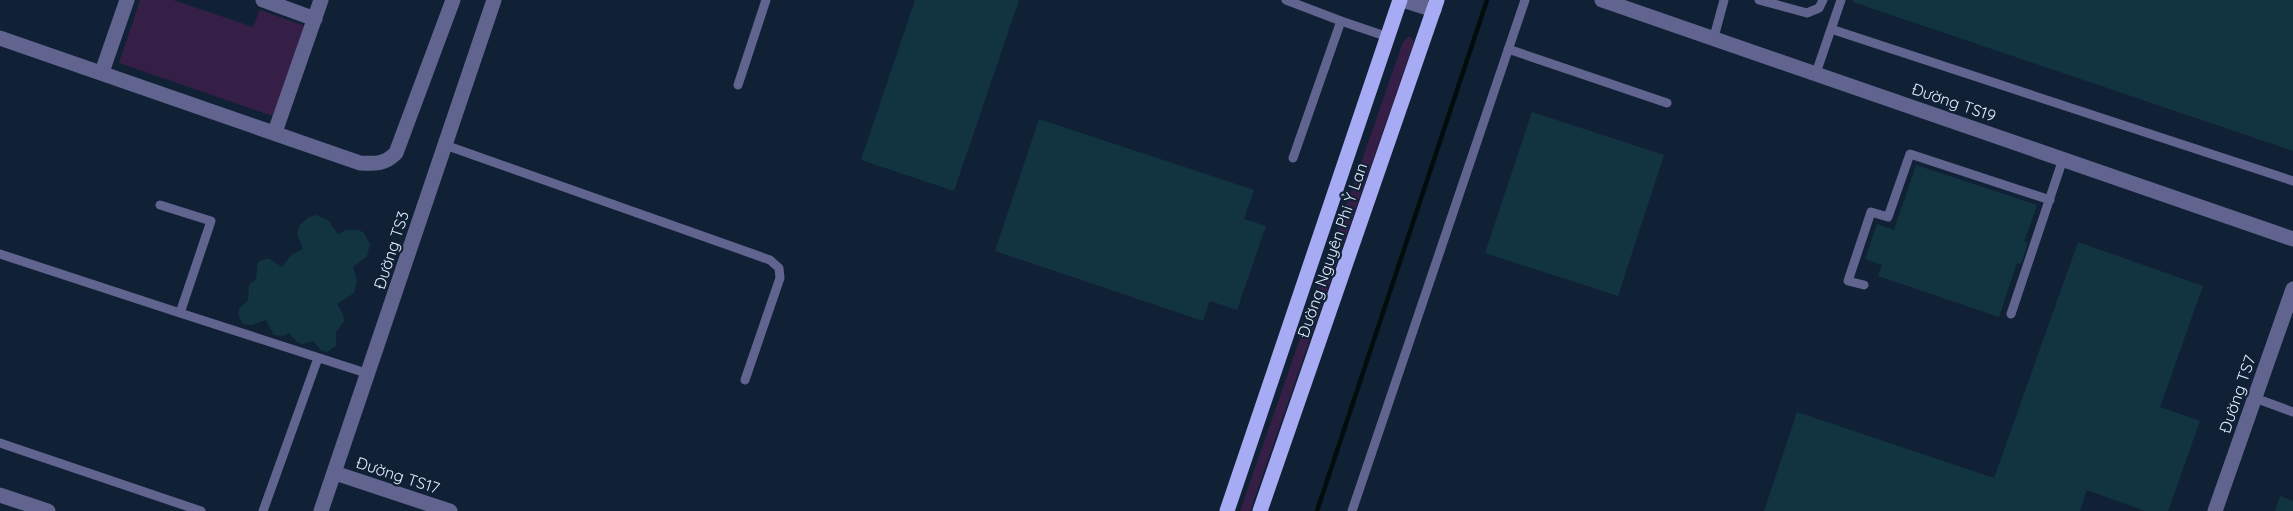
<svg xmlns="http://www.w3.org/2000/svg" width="2293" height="511" viewBox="0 0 2293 511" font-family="Quicksand,sans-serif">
	<rect width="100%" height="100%" fill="#102135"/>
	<path fill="#361f46" d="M140 0H173L253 27 260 10 305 26 273 116 119 63Z
		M1409 36 1414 41 1413 45 1250 511H1240L1403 42Z"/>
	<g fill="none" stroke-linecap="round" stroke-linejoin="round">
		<path stroke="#020c0c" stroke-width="4.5" d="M1317 511 1487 0"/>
	</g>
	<path fill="#123441" d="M915 0H1019L954 191 861 160Z
		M1854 0H2293V151L1853 2Z
		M1532 112 1664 155 1618 296 1485 253Z
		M1039 119 1254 190 1244 219 1266 226 1237 310 1210 301 1203 321 995 251Z
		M1916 165 2037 205 2024 242 2028 243 2021 264 2017 263 1999 317 1878 276 1882 265 1865 259 1877 224 1894 230Z
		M316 215 328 220 338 234 346 230H359L364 233 370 244 367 256 353 267 357 280 354 293 337 304 343 314 344 321 336 332V346L327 352 321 350 313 341 303 344 297 342 289 333 283 336 274 335 266 320 252 325 243 324 238 314 240 307 248 301 249 285 256 279 258 262 268 258 282 267 291 255 303 249 297 234 300 225 309 217Z
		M2078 242 2203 286 2160 407 2200 421 2168 511H2145L2087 490 2080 511H1764L1797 412 1994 478Z
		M2280 496 2293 501V511H2275Z"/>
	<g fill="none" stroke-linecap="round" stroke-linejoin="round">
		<path stroke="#626490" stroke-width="9" d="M1286 0 1341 21
			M1759 0 1807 13 1819 8 1823 0
			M1831 29 2293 181
			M1714 37 1724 0
			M1508 49 1667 103
			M1816 73 1841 0
			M738 85 766 0
			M445 145 770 260 779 268 780 278 745 380
			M1293 158 1341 21 1388 37
			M160 205 211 221 180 313 369 374
			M0 254 180 313
			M1864 285 1848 281 1871 212 1888 217 1910 154 2050 200
			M2011 314 2063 159
			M2255 398 2293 412
			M0 443 201 511
			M263 511 318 358
			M1352 511 1525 0"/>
		<path stroke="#626490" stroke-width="15" d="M263 0 315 19
			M1403 0 1434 10
			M1602 0 2293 239
			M0 38 360 163C376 164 385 164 396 153L453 0
			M102 72 127 0
			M275 132 321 0
			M335 473 450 511
			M0 495 48 511
			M321 511 494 0
			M2215 511 2293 289"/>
		<path stroke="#a7abf4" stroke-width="15" d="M1227 511 1400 0
			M1260 511 1437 0"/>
	</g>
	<g text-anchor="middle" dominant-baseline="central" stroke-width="4.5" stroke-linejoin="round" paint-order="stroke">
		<g font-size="16" fill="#e3eefd" stroke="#102135">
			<text transform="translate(1954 102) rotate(19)">Đường TS19</text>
			<text transform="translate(391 250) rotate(-72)">Đường TS3</text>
			<text transform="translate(1332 250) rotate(-71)">Đường Nguyên Phi Ỷ Lan</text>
			<text transform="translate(2237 394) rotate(-71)">Đường TS7</text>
			<text transform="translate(398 475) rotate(18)">Đường TS17</text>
		</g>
	</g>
</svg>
